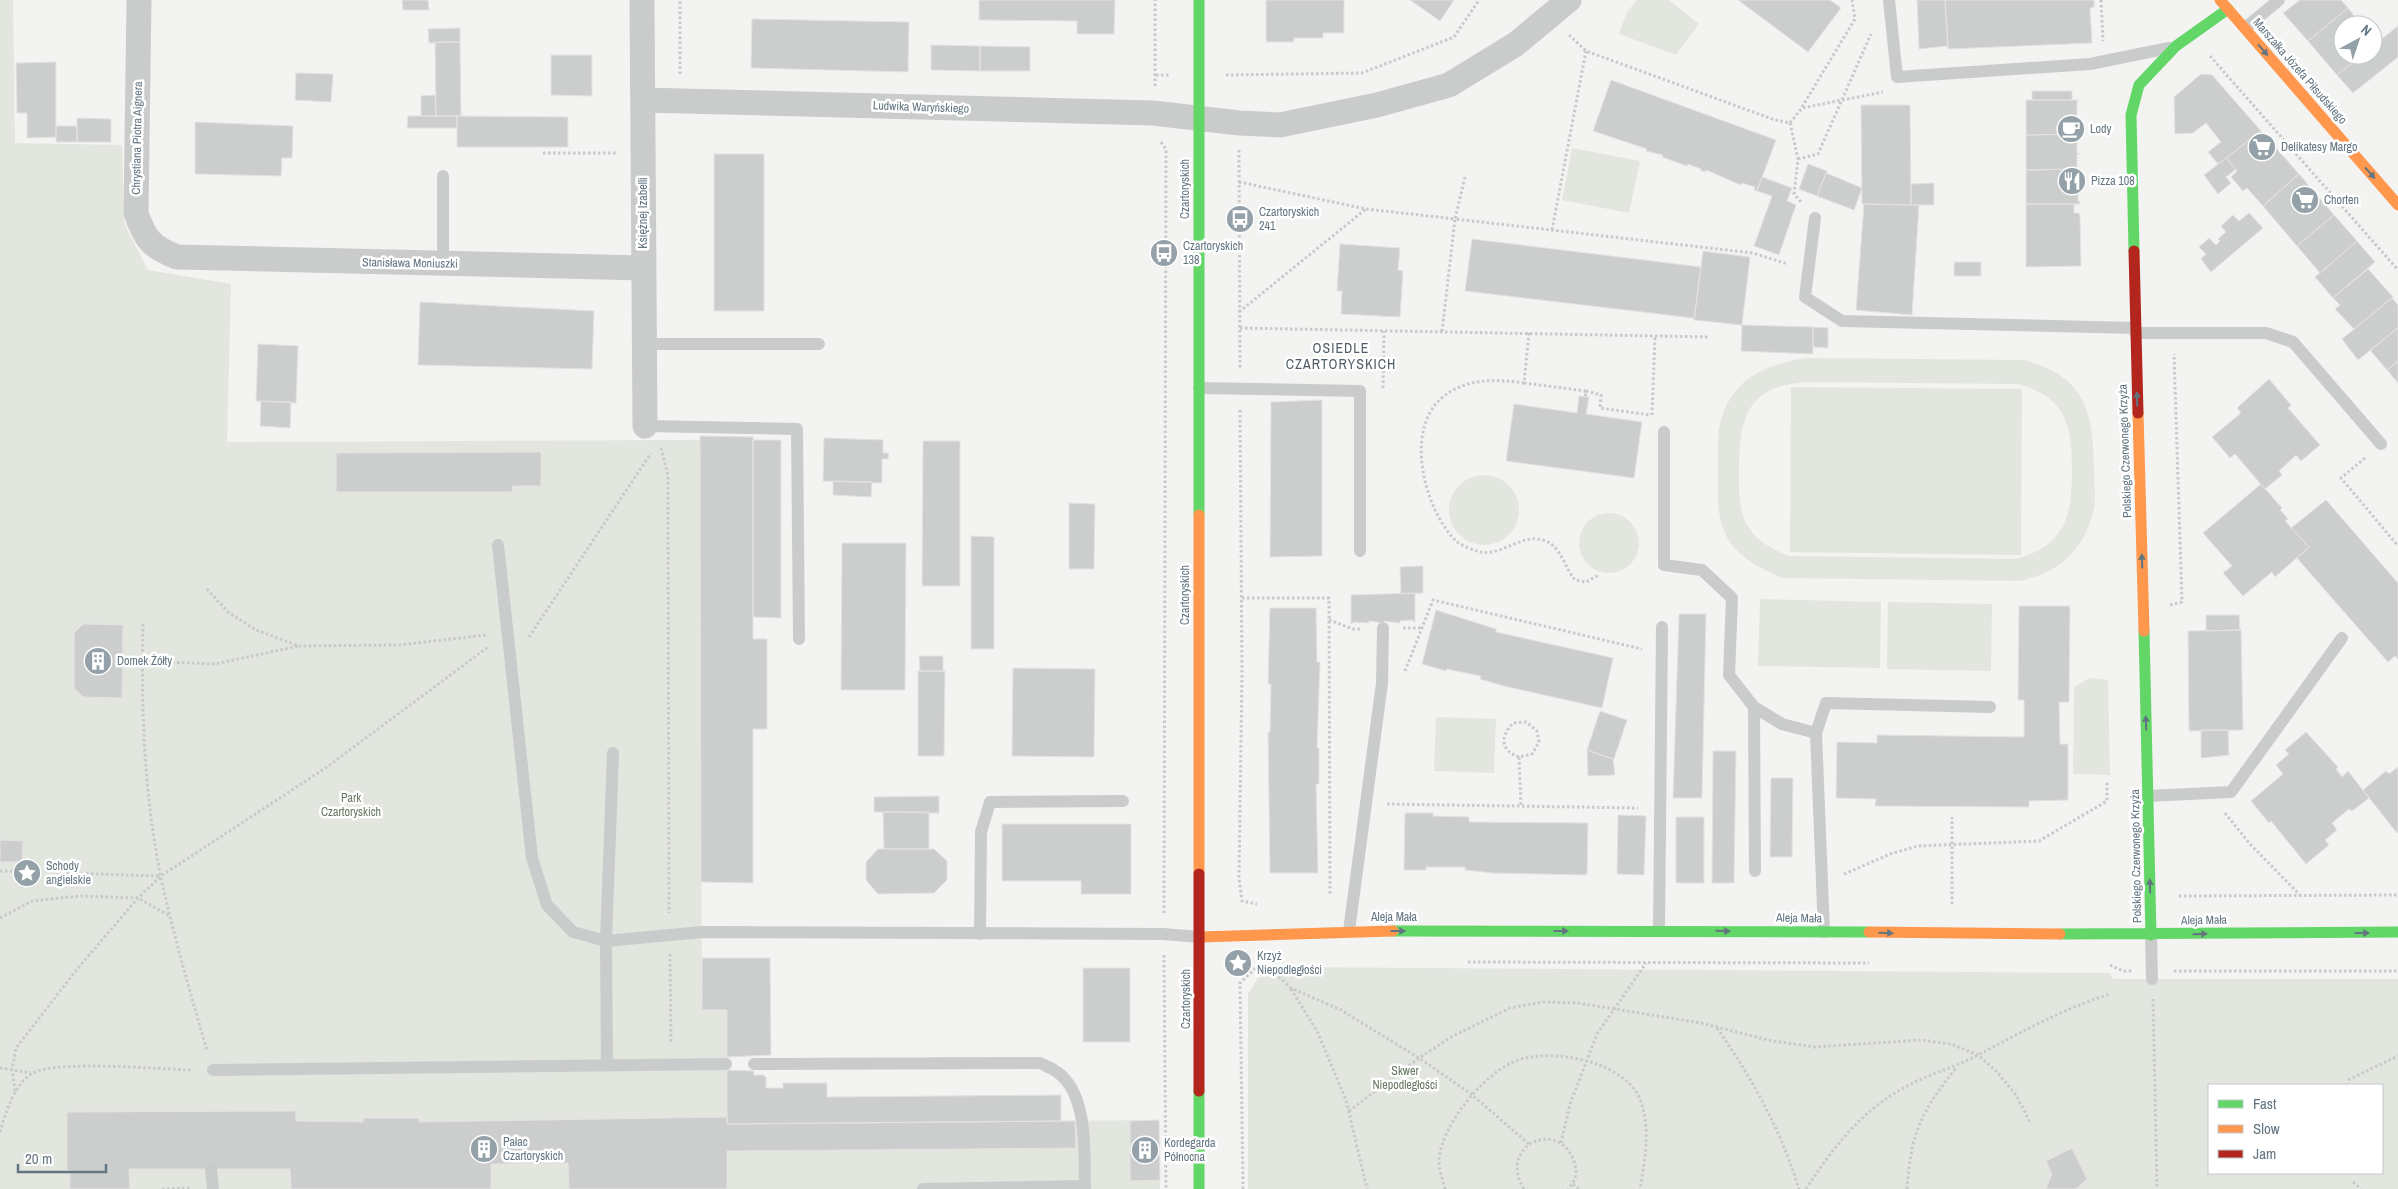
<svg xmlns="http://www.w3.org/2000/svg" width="2398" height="1189" viewBox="0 0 2398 1189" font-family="'Archivo Narrow',sans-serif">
	<rect width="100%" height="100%" fill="#f3f3f1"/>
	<path fill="#e2e6df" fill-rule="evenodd" d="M0 0H13L15 143 122 145 124 223 148 270 231 284 227 442 700 440 702 1010H727V1124L1159 1120 1160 1189H0Z
		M1637 0H1669L1699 24 1676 55 1619 34 1627 12Z
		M1572 148 1640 161 1629 213 1562 200Z
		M1806 358 2024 360C2084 376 2093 410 2094 466 2094 480 2096 496 2094 508 2085 550 2060 572 2020 581L1782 578C1762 569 1736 557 1726 535 1716 515 1718 493 1718 471 1718 458 1717 443 1719 429 1728 381 1762 365 1806 358ZM1808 382 2018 384C2066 397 2072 425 2072 470 2072 517 2065 546 2015 559L1789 556C1740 537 1738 512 1739 465 1740 412 1751 385 1808 382Z
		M1791 387 2022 389 2021 555 1790 552Z
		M1449 510a35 35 0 1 1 70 0a35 35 0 1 1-70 0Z
		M1579 543a30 30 0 1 1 60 0a30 30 0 1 1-60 0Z
		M1760 599 1881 602 1880 668 1758 666Z
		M1888 602 1992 604 1991 671 1887 669Z
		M2090 678 2108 680 2110 775 2073 774 2074 687Z
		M1436 717 1496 719 1494 773 1434 771Z
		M1284 967 2109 973 2113 979H2398V1189H1248V994L1258 978ZM2209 1085H2382V1173H2209Z"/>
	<path fill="#cccecd" stroke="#e2e2e1" d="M402 0H428L429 10H403Z
		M979 0H1115L1114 34H1077V21L979 20Z
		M1266 0H1344V33H1323V38H1294V42H1266Z
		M1410 0H1454L1440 21Z
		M1738 0H1830L1841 8 1808 52Z
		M1917 0H1945L1948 46 1919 49Z
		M1945 0H2094V7L2090 8 2092 43 1948 49Z
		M2300 0H2341L2348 8 2308 41 2283 13Z
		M2348 8 2361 25H2343V55H2362L2337 75 2308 41Z
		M752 19 909 22 908 72 751 68Z
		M2398 26V57L2353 93 2337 75 2362 55H2373V46Z
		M460 28V42L429 43 428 29Z
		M435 42H460L461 116H436Z
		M931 45 980 46V71L931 70Z
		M980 46 1030 47V71H980Z
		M551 55H592V96L551 95Z
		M56 62V137L27 138V113H17L16 63Z
		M296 73 333 74 331 102 295 100Z
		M2201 74 2212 75 2261 131 2218 164 2208 152 2221 142 2206 123 2193 133 2175 134 2174 97Z
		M1611 80 1776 140 1757 191 1754 190 1755 187 1742 183 1741 185 1706 170 1705 172 1700 170 1701 169 1688 164 1687 166 1662 157 1663 155 1646 151 1647 149 1593 131Z
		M2032 91H2072V100H2032Z
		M435 95 436 116H421V96Z
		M2026 100H2079L2077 101V119L2080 120 2077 121V134H2079L2026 135Z
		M1861 105H1910L1911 205 1862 204Z
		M408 116H457V128H407Z
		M457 116 568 117V147H457Z
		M77 118 111 119V142H77Z
		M195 122 293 126 292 158H282L281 176 195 174Z
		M56 126H77V142H56Z
		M2261 131 2299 174 2263 206 2247 188 2243 191 2231 177 2237 171 2226 158Z
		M2079 134 2077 135V153L2080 154H2077V168L2080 169 2026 170V135Z
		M714 154H764V311H714Z
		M2226 158 2236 169 2226 177 2231 183 2218 194 2204 175Z
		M1808 164 1827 171 1817 196 1799 189Z
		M2077 169V187L2080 189 2078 188V202L2080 201V204H2026V170Z
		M1826 173 1862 188 1854 210 1817 196Z
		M2299 174 2334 215 2297 246 2263 206Z
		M1762 177 1792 188 1787 201 1796 205 1779 255 1754 246 1772 196 1757 191Z
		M1934 183V205H1911V184Z
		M1864 204 1919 205 1912 315 1856 310Z
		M2026 204H2078L2074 205V213H2079L2080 217 2081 266 2026 267Z
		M2249 213 2263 228 2211 272 2201 259 2206 254 2199 247 2209 238 2216 245 2220 241 2218 239 2226 232 2221 226 2233 215 2239 221Z
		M2334 215 2357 241 2320 273 2297 246Z
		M1472 239 1701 267 1694 320 1693 318 1465 291Z
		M2357 241 2375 262 2333 298 2315 277Z
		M1340 244 1400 248 1398 270 1403 271 1400 317 1341 314 1342 291H1337Z
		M1703 251 1750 257 1742 325 1694 320Z
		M1954 262H1981V276H1954Z
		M2368 269 2393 297 2354 329 2335 309 2340 305 2333 298Z
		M2392 298 2398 305V328L2358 360 2342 339Z
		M420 302 594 311 592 369 418 365Z
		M1742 325 1813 327V354L1741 351Z
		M1813 327 1828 328V348L1813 347Z
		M2398 328V361L2387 370 2370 350Z
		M258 344 298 346 296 403 256 401Z
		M2398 361V383L2387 370Z
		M2269 379 2291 405 2288 408 2320 445 2301 461 2296 455 2279 471 2282 475 2265 489 2235 454 2230 458 2212 437 2241 413 2237 408Z
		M1579 396 1589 397 1586 414 1642 422 1634 478 1506 461 1514 404 1577 413Z
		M1322 400V556L1270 557 1271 402Z
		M261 401 291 402 290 428 260 426Z
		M700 436 753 437V639H767V729H753V883L701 882Z
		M824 438 883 440V453H889L888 459H882V483L823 481Z
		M753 440H781V618L753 617Z
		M923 441H960V586H922Z
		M541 452V486H513L512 492H336V453Z
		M833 481 872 482 871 497 833 495Z
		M2261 484 2282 508 2280 510 2288 519 2285 521 2309 547 2275 577 2272 572 2243 596 2223 573 2232 566 2203 533Z
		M2326 500 2398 583V659L2395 656 2388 662 2297 558 2309 547 2291 528Z
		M1069 503 1095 504 1094 569H1069Z
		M971 536 994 537V649H971Z
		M842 543H906L905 690H841Z
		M1423 566V593L1401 594 1400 567Z
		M1415 593V622L1412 620 1400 621V623L1384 621V623L1369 621V623L1354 622 1351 624V595Z
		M2019 606H2070L2069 702H2059L2060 744H2068V800L2029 801V807L1875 806 1876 799 1836 798 1837 742 1877 743V735L2024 737V700H2018Z
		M1270 608H1316L1317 662H1320L1317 748H1319V784H1316L1318 873H1270L1268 732 1270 733 1271 684H1268Z
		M1436 610 1496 629V632L1613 658 1602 708 1504 686 1480 679 1481 676 1447 669 1446 671 1422 664Z
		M1679 614H1706L1702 798H1673Z
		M2206 615H2239L2240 630 2206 631Z
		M83 624 123 625 122 698 83 697 74 688V633Z
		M2241 630 2243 730 2189 731 2188 631Z
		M919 656H943V671H920Z
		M1013 668 1095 669 1094 757 1012 756Z
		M918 671H945L944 756H918Z
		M1600 711 1627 720 1614 759 1587 750Z
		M2201 730H2228L2229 755 2201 758Z
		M2306 732 2338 767 2336 769 2342 777 2348 771 2369 798 2352 811 2349 809 2332 823 2337 830 2325 840 2329 845 2306 864 2271 821 2269 823 2251 801 2283 774 2276 765 2289 754 2285 750Z
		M1587 750 1613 759 1615 775 1588 776Z
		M1713 751H1736L1734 883H1712Z
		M2398 767V832L2397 833 2363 790 2386 771 2389 774Z
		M1771 778H1793L1792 857H1770Z
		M939 796V813L874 812V797Z
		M883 812H929V849H884Z
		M1405 813H1433V816L1469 817V822L1588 823 1587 875 1493 873 1465 870V867H1426V870H1404Z
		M1618 815 1646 816 1644 875 1617 874Z
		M1676 817H1704V883H1676Z
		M1002 824H1131V894H1081V881H1002Z
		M0 840 23 841 22 862H0Z
		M878 849H934L947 861V880L934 893 878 894 866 880V862Z
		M702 958H770L771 1055 727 1057V1010H702Z
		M1083 968H1130V1042H1083Z
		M727 1070 754 1071V1075H763L766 1077V1088H783V1083H827V1097L1061 1095V1121L727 1124Z
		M296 1111V1121L363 1122V1118H419V1122L727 1117V1124L1075 1121 1076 1148 727 1151V1189H569L568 1163 491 1164V1189H291L290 1169H129L130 1189H70V1170L67 1171V1112Z
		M1159 1120 1160 1180 1130 1181V1121Z
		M2072 1148 2087 1179 2076 1189H2046L2052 1174 2046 1161Z"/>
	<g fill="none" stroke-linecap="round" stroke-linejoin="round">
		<path stroke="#c8c9c9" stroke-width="3" stroke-dasharray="2.5 2.5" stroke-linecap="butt" d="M2101 0 2103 41
			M1569 35 1586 51 1775 120 1790 123 1802 108 1883 92
			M2210 56 2398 270
			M680 74V0
			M1156 75H1170
			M1226 75 1362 73 1454 37 1479 0
			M1155 86V0
			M1802 107 1855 19 1852 0
			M1790 123 1798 159 1794 194 1802 203
			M1161 142 1166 149 1164 913
			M1239 150 1240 369
			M543 153H617
			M1798 159 1818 154 1871 34
			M1465 177 1455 219 1753 253 1788 264
			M1239 182 1366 209 1455 219 1442 332
			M1552 230 1586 51
			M1239 312 1366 209
			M1240 328 1708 337
			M1529 333 1524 383C1496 379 1468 378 1444 396 1403 428 1424 509 1456 541 1461 545 1470 549 1477 551 1499 559 1520 533 1543 540 1561 545 1564 567 1575 580L1586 582 1599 575
			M1524 383 1586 391 1585 397
			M1383 388 1384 331
			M1586 391 1601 395 1600 408 1651 415
			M1240 410 1242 673 1239 878 1242 901 1257 904
			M1652 415 1655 336
			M661 448 668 475 669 913
			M2365 458 2341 478 2398 546
			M207 589 228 612 256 630 299 646 398 645 487 635
			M1242 598H1329L1330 895
			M2170 605 2182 602 2174 354
			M1329 620 1353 629H1362
			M143 624C141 709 144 794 161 878 174 936 190 993 207 1050
			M1403 628H1422
			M529 637 651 453
			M142 661 215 664 299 646
			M1405 671 1433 600 1642 649
			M1519 757C1500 750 1500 737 1513 723L1526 722 1537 731 1539 742 1532 754 1519 757 1521 806
			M1387 804 1638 808
			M2225 813 2250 844 2300 895
			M0 871 37 872
			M66 873 160 876
			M1844 874 1890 854 1918 846 2039 841 2107 801V782
			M2179 896 2398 895
			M1952 904V817
			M0 918 32 901 81 896 138 898 170 916
			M670 954 671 1043
			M1164 955 1166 1189
			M1468 962 1869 963
			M1264 963 1291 988 1341 1010 1419 1058 1471 1094 1529 1144
			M2110 965 2123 971H2132
			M2174 971H2398
			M1291 989 1317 1031 1346 1100 1367 1189
			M2153 999 2157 1189
			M1717 1028C1752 1078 1781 1130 1799 1189
			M0 1068 31 1073
			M2348 1080 2398 1056
			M15 1091 12 1070 16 1048 78 968 138 898 161 876 327 767 488 647
			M1349 1111 1419 1058 1453 1036 1510 1008 1543 1002 1577 1003 1615 1009 1701 1023 1772 1041 1815 1047 1921 1040 1951 1044 1978 1055 1996 1071 2016 1095 2031 1124
			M0 1132C5 1114 15 1082 33 1073 57 1060 159 1069 192 1070
			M1561 1143 1570 1104 1597 1034 1646 963
			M2353 1182 2361 1189
			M1573 1184 1579 1189
			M162 1189 192 1188
			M1243 1189 1240 983 1260 964
			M1445 1189C1443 1180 1438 1168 1439 1159 1442 1123 1490 1064 1526 1058 1550 1053 1575 1057 1597 1064 1613 1070 1633 1082 1640 1099 1651 1128 1645 1160 1640 1189
			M1524 1189C1496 1144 1562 1116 1575 1165 1578 1173 1574 1183 1568 1189
			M1806 1189C1834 1146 1865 1106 1913 1083 1933 1073 1955 1067 1976 1056 2020 1033 2062 1009 2110 994
			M1907 1189C1911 1132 1921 1112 1956 1068"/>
		<path stroke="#cacccc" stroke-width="12" d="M1889 0 1897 77 2090 64 2169 48
			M2245 28 2279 0
			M1815 218 1805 297 1842 321 2135 328
			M443 264V176
			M2135 333H2266L2293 342 2381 444
			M644 344H819
			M1199 388 1360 391V551
			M645 426 797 429 799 639
			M1664 432V565L1702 570 1732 598 1729 675 1754 707 1782 724 1816 733 1824 932
			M498 545 532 858 547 905 573 932 606 941 702 932 1163 934 1200 937
			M1754 707 1755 871
			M1816 733 1826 703 1990 707
			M2148 796 2231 792 2342 638
			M1659 930 1662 627
			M1349 931 1382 683 1383 628
			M980 934 981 832 990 802 1123 801
			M2151 935 2152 979
			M754 1064 1040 1063C1046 1066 1052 1068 1057 1072 1089 1094 1084 1155 1085 1189
			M607 1066 606 941 613 753
			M213 1070 726 1064
			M211 1169 213 1189
			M923 1189 1085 1186"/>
		<path stroke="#cacccc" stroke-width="25" d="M139 0 136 213C145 239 151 247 177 257L643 268
			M642 0 645 426
			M643 100 1153 113 1239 123 1280 125 1377 105 1449 85 1516 44 1569 0"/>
		<path stroke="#63d668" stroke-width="11" d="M1199 0V515
			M2134 251 2131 115 2139 85 2176 46 2228 9
			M2144 631 2151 935
			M1393 931 1869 932
			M2060 934 2398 932
			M1199 1091V1189"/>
		<path stroke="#ff974d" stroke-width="11" d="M2220 0 2398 205
			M2138 413 2144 631
			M1199 515V874
			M1869 932 2060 934
			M1200 937 1393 931"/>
		<path stroke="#b3261e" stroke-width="11" d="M2134 251 2138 413
			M1199 874V1091"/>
	</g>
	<defs><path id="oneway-solid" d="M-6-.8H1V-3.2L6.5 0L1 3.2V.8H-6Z" transform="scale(1.25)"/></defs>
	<g fill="#637581">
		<use href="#oneway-solid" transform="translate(2263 50) rotate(49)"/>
		<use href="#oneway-solid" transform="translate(2370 173) rotate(49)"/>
		<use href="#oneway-solid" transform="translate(2137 399) rotate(-92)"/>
		<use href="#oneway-solid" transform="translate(2142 561) rotate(-92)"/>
		<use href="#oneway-solid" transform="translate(2146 723) rotate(-92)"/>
		<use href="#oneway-solid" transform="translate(2150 886) rotate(-91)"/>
		<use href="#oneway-solid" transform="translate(1398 931)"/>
		<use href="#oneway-solid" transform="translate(1561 931)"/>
		<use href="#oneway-solid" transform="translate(1723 931) rotate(1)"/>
		<use href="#oneway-solid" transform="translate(1886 933) rotate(1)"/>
		<use href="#oneway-solid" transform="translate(2362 933)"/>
		<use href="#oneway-solid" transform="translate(2200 934) rotate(-1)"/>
	</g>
	<defs>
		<symbol id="cafe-disc" viewBox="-11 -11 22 22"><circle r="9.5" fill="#95a1a8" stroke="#fff"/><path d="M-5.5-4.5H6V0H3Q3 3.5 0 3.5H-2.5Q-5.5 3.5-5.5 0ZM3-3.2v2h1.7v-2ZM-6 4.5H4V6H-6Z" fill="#fff"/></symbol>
		<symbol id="supermarket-disc" viewBox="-11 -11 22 22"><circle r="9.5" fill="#95a1a8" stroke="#fff"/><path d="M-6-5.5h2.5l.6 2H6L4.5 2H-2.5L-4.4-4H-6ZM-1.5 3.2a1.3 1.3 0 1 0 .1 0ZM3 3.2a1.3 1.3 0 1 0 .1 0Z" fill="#fff"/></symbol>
		<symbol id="restaurant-disc" viewBox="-11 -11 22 22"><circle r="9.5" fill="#95a1a8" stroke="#fff"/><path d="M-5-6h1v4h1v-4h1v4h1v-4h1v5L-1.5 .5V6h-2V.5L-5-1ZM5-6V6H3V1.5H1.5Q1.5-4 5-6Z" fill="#fff"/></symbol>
		<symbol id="bus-disc" viewBox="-11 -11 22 22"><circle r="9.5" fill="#95a1a8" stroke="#fff"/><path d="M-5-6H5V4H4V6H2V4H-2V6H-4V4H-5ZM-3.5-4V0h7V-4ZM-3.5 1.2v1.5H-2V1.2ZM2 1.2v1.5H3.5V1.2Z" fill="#fff"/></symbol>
		<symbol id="building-disc" viewBox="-11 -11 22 22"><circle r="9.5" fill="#95a1a8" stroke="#fff"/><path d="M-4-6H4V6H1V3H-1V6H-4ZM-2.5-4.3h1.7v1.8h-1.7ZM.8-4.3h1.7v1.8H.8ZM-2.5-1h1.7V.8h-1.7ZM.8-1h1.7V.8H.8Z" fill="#fff"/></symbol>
		<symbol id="sight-disc" viewBox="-11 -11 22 22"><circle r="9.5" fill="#95a1a8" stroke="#fff"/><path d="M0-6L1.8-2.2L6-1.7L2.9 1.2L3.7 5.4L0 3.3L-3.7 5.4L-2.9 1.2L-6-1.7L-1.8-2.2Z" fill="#fff"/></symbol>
	</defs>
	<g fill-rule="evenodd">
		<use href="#cafe-disc" x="2055" y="113" width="32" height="32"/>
		<use href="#supermarket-disc" x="2246" y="131" width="32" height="32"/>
		<use href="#restaurant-disc" x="2056" y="165" width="32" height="32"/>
		<use href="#supermarket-disc" x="2289" y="184" width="32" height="32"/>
		<use href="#bus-disc" x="1224" y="203" width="32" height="32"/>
		<use href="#bus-disc" x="1148" y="237" width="32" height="32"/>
		<use href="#building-disc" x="82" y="645" width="32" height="32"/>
		<use href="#sight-disc" x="11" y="857" width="32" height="32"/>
		<use href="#sight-disc" x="1222" y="947" width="32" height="32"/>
		<use href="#building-disc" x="468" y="1133" width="32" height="32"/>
		<use href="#building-disc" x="1129" y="1134" width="32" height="32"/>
	</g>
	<g text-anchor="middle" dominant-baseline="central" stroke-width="5" stroke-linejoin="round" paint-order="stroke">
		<g font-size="12" fill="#637581" stroke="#fff">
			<text transform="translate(2300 71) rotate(49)">Marszałka Józefa Piłsudskiego</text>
			<text transform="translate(921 107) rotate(2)">Ludwika Waryńskiego</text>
			<text transform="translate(137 138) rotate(-89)">Chrystiana Piotra Aignera</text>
			<text transform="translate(1185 189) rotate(-90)">Czartoryskich</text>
			<text transform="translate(643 213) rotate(-90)">Księżnej Izabelli</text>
			<text transform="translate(410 263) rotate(1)">Stanisława Moniuszki</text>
			<text transform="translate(2125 451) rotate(-92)">Polskiego Czerwonego Krzyża</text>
			<text transform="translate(1185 595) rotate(-90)">Czartoryskich</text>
			<text transform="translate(2136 856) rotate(-91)">Polskiego Czerwonego Krzyża</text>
			<text x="1394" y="917">Aleja Mała</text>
			<text transform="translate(1799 918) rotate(1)">Aleja Mała</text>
			<text transform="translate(2204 920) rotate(-1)">Aleja Mała</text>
			<text transform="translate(1186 999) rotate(-90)">Czartoryskich</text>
		</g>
		<g font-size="12" fill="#637581" stroke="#fff" text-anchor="start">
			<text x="2090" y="129">Lody</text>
			<text x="2281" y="147">Delikatesy Margo</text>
			<text x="2091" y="181">Pizza 108</text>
			<text x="2324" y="200">Chorten</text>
			<text x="1259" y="212">Czartoryskich<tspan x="1259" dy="14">241</tspan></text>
			<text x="1183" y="246">Czartoryskich<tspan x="1183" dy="14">138</tspan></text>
			<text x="117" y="661">Domek Żółty</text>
			<text x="46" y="866">Schody<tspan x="46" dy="14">angielskie</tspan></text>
			<text x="1257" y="956">Krzyż<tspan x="1257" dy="14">Niepodległości</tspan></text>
			<text x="503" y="1142">Pałac<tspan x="503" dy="14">Czartoryskich</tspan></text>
			<text x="1164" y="1143">Kordegarda<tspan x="1164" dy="14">Północna</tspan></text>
		</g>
		<g font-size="12" fill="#687862" stroke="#fff">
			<text x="351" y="798">Park<tspan x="351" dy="14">Czartoryskich</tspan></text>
			<text x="1405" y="1071">Skwer<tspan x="1405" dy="14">Niepodległości</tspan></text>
		</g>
		<g font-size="14" letter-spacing="1" fill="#515e66" stroke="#fff">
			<text x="1341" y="348">OSIEDLE<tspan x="1341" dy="16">CZARTORYSKICH</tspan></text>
		</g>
	</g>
	<rect x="2208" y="1084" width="175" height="90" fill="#ffffff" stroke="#c1c8cd"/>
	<rect x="2218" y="1100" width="25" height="8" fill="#63d668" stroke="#c1c8cd"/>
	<text x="2253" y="1109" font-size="15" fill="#637581">Fast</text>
	<rect x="2218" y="1125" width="25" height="8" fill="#ff974d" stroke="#c1c8cd"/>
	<text x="2253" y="1134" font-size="15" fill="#637581">Slow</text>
	<rect x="2218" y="1150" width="25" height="8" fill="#b3261e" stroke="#c1c8cd"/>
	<text x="2253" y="1159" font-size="15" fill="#637581">Jam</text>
	<g transform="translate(2358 40) rotate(40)"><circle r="24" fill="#ffffff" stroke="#c1c8cd"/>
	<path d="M0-4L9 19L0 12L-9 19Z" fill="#95a1a8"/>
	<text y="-8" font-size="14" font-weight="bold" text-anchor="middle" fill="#637581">N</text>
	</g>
	<path d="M18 1164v8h88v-8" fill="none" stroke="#637581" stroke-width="2.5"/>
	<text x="25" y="1164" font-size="15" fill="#637581" stroke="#ffffff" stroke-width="4" paint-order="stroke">20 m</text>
</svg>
